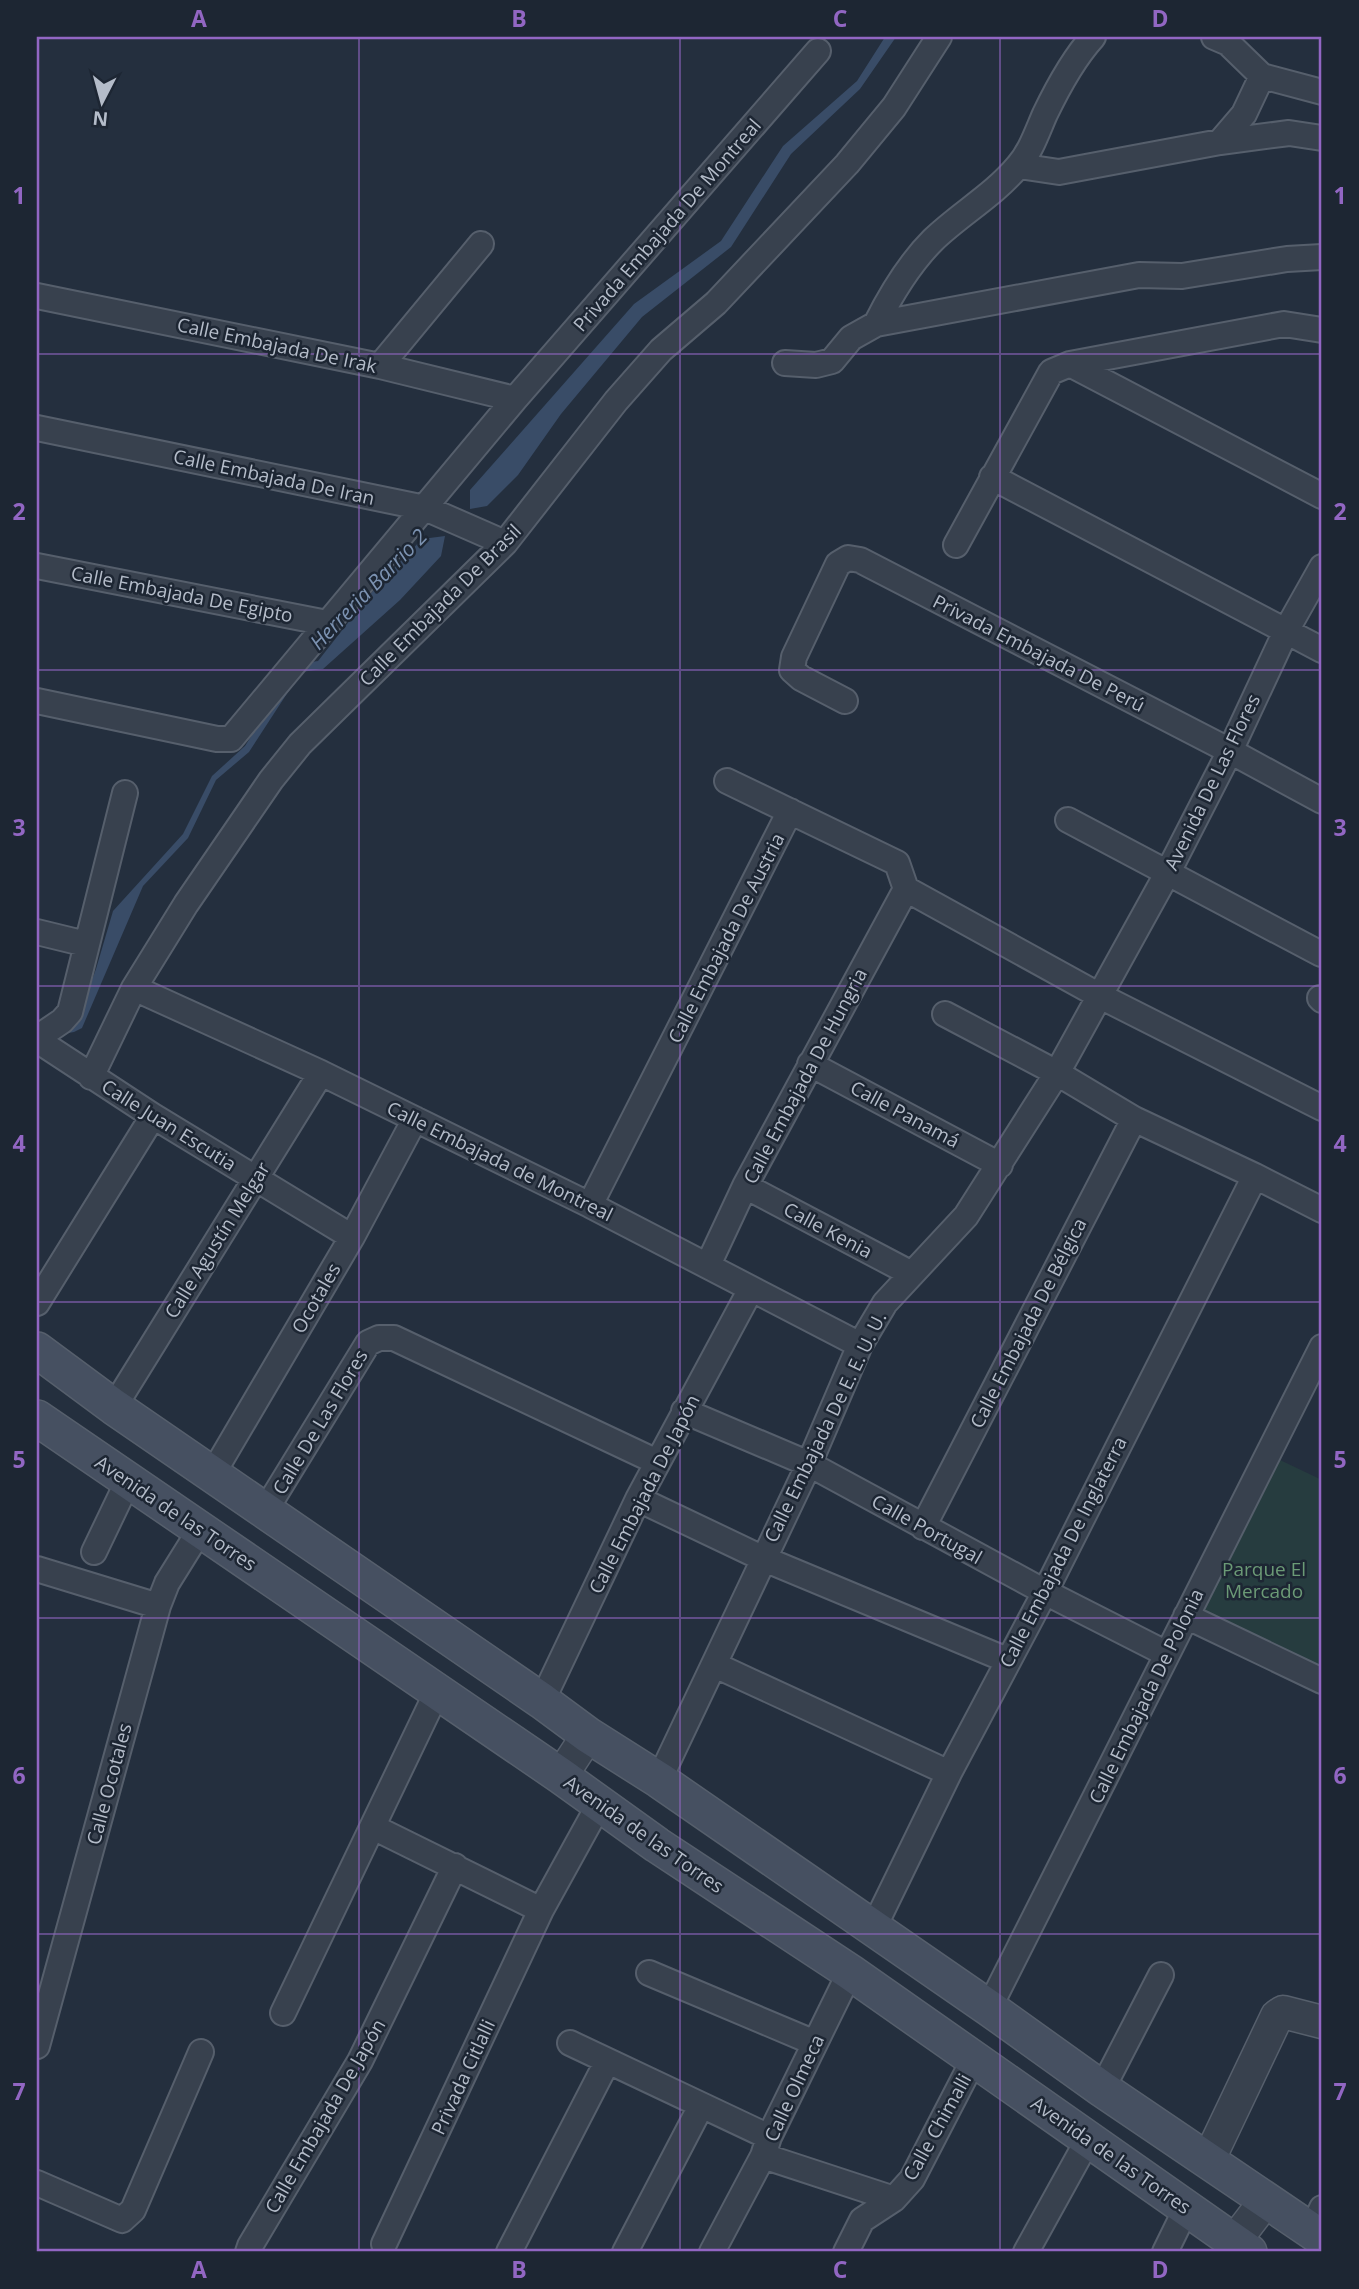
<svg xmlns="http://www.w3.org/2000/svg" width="1359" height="2289" viewBox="0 0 1359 2289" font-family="'Open Sans',sans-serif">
	<rect width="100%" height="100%" fill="#242f3e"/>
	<path fill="#263c3f" d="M1265 1453 1322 1480V1669L1184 1608Z"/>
	<path fill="#394c67" d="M885 37H896L860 89 791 154 731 247 642 317 561 414 518 475 487 506 470 509V490L634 304 721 241 783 146 857 81Z
		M445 536 441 556 400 600 323 669 301 672 249 752 216 780 188 838 143 886 82 1028 74 1032 63 1034 68 1027 76 1024 96 969 113 911 183 834 212 776 245 746 297 664 318 661 376 587 422 539Z"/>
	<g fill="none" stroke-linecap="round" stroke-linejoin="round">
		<defs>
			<path id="minor" d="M1214 37 1228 43 1262 76 1322 92
				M1220 142 1244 114 1262 76
				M1019 166 1059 172 1220 142 1289 133 1322 138
				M37 296 380 366 515 399
				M876 324C891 294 910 263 933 240 960 214 994 195 1018 166 1031 151 1037 132 1045 114 1058 87 1073 59 1093 37
				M785 363 816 365 832 361 851 338 876 324 1139 275 1182 276 1287 259 1322 257
				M1070 364 1322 496
				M380 366 481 244
				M37 428 425 508 505 543
				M992 477 1322 650
				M956 545 1051 372 1070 364 1284 324 1322 330
				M37 566 327 623
				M37 701 217 739H231L515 399 818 51
				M845 701 801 678 792 670 794 657 838 564 848 558 860 560 1230 751 1322 801
				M727 781 897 863 906 889 1100 996 1322 1108
				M1068 820 1321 954
				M37 932 86 944
				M134 988 321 1073 590 1205 860 1345
				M1320 998 1322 1000
				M945 1014 1057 1073 1134 1119 1255 1176 1322 1210
				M37 1038 62 1021 70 1012 125 793
				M37 1040 153 1116 352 1237
				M810 1064 1000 1165
				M91 1077 134 988 186 904 271 780 300 744 505 543 616 401 661 350 716 303 847 164 894 107 939 37
				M745 1186 910 1273
				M590 1205 790 811
				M708 1265 745 1186 906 889
				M37 1303 153 1116
				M114 1407 321 1073
				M684 1411 809 1464 1045 1592 1167 1654
				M212 1475 352 1237 415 1119
				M638 1499 762 1558 1007 1660
				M265 1511 368 1343 379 1338H394L657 1462
				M923 1527 1134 1119
				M94 1552 128 1481
				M37 1569 158 1606
				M1186 1616 1322 1681
				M715 1665 949 1773
				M542 1701 638 1499 751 1289
				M659 1780 809 1464 860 1345 885 1303 966 1216 1057 1073 1168 872 1230 751 1286 631 1322 567
				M373 1827 541 1910
				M873 1929 949 1773 1045 1592 1255 1176
				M649 1973 815 2043
				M989 2008 1322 1347
				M283 2013 437 1692
				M570 2043 769 2137
				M37 2046 158 1606 167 1583 200 1530
				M1102 2089 1161 1975
				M763 2156 894 2199
				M37 2183 122 2220 133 2210 201 2052
				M1312 2230 1322 2208
				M384 2244 541 1910 600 1803
				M248 2252 250 2246 360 2061 455 1866
				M509 2252 607 2062
				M625 2252 701 2106
				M712 2252 763 2156 769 2137 850 1972
				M846 2252 862 2220 894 2199 912 2179 973 2061
				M1026 2252 1089 2138
				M1165 2252 1187 2207"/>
			<path id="tertiary" d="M561 1776 588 1735
				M1208 2161 1277 2016 1283 2012 1322 2022
				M1234 2242 1266 2200"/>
			<path id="secondary" d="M37 1350 114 1407 542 1701 588 1735 659 1780 989 2008 1102 2089 1322 2238
				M37 1418 561 1776 657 1845 850 1972 1249 2252"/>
		</defs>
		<use href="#minor" stroke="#565f6c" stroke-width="28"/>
		<use href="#tertiary" stroke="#565f6c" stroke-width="35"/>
		<use href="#secondary" stroke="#565f6c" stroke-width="38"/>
		<use href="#minor" stroke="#38414e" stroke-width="24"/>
		<use href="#tertiary" stroke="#38414e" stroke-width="32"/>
		<use href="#secondary" stroke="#465061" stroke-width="35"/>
	</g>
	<path fill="none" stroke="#9266c3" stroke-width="2" stroke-opacity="0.55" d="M359 37V2252M680 37V2252M1000 37V2252M37 354H1322M37 670H1322M37 986H1322M37 1302H1322M37 1618H1322M37 1934H1322"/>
	<g text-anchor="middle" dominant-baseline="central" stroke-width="5" stroke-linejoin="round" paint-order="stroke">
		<g font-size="19" fill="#b4bcc9" stroke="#1d2633">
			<text transform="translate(667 225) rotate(-49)">Privada Embajada De Montreal</text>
			<text transform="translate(277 345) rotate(12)">Calle Embajada De Irak</text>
			<text transform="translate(274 477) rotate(12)">Calle Embajada De Iran</text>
			<text transform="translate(182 594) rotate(11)">Calle Embajada De Egipto</text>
			<text transform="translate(440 605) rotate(-45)">Calle Embajada De Brasil</text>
			<text transform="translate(1039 653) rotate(27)">Privada Embajada De Perú</text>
			<text transform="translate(1212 782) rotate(-64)">Avenida De Las Flores</text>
			<text transform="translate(726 938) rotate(-63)">Calle Embajada De Austria</text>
			<text transform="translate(805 1076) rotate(-62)">Calle Embajada De Hungria</text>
			<text transform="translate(905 1114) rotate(28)">Calle Panamá</text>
			<text transform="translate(169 1125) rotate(32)">Calle Juan Escutia</text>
			<text transform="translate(500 1161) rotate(26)">Calle Embajada de Montreal</text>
			<text transform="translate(828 1230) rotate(28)">Calle Kenia</text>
			<text transform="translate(217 1240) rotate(-58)">Calle Agustín Melgar</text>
			<text transform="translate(316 1298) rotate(-60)">Ocotales</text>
			<text transform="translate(1028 1323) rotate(-63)">Calle Embajada De Bélgica</text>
			<text transform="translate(320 1422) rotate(-59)">Calle De Las Flores</text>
			<text transform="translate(825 1427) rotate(-64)">Calle Embajada De E. E. U. U.</text>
			<text transform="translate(644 1494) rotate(-63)">Calle Embajada De Japón</text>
			<text transform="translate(176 1513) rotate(34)">Avenida de las Torres</text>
			<text transform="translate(927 1529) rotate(29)">Calle Portugal</text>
			<text transform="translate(1063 1552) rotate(-63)">Calle Embajada De Inglaterra</text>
			<text transform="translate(1146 1696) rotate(-64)">Calle Embajada De Polonia</text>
			<text transform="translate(109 1784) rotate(-75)">Calle Ocotales</text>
			<text transform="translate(644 1834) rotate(35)">Avenida de las Torres</text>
			<text transform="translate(463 2077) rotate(-65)">Privada Citlalli</text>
			<text transform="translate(794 2088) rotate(-65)">Calle Olmeca</text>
			<text transform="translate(325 2116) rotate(-60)">Calle Embajada De Japón</text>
			<text transform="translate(937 2127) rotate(-61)">Calle Chimalli</text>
			<text transform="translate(1111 2155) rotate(35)">Avenida de las Torres</text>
		</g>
		<g font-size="19" fill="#6b9a76" stroke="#1d2633">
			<text x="1264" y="1569">Parque El<tspan x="1264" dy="22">Mercado</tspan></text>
		</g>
		<g font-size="21" font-style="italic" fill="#7c92b1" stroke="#1d2633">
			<text transform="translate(368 589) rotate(-46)">Herreria Barrio 2</text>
		</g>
	</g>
	<rect width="1359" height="2289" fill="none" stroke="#1d2633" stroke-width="77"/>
	<g transform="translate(102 102) rotate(186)" stroke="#1d2633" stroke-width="5" paint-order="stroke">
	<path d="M0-5L12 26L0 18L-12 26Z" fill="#b4bcc9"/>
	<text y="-10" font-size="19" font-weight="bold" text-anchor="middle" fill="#b4bcc9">N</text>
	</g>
	<rect x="38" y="38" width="1282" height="2212" fill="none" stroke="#9266c3" stroke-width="2.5"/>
	<g font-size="23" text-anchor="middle" font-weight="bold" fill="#9266c3">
		<text x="199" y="27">A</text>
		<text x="519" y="27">B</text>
		<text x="840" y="27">C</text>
		<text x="1160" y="27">D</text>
		<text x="19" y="204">1</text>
		<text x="1340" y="204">1</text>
		<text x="19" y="520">2</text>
		<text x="1340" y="520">2</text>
		<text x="19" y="836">3</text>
		<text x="1340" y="836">3</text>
		<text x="19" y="1152">4</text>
		<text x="1340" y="1152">4</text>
		<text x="19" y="1468">5</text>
		<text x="1340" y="1468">5</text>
		<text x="19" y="1784">6</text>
		<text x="1340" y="1784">6</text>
		<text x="19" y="2100">7</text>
		<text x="1340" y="2100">7</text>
		<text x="199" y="2278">A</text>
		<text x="519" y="2278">B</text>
		<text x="840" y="2278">C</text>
		<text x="1160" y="2278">D</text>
	</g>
</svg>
